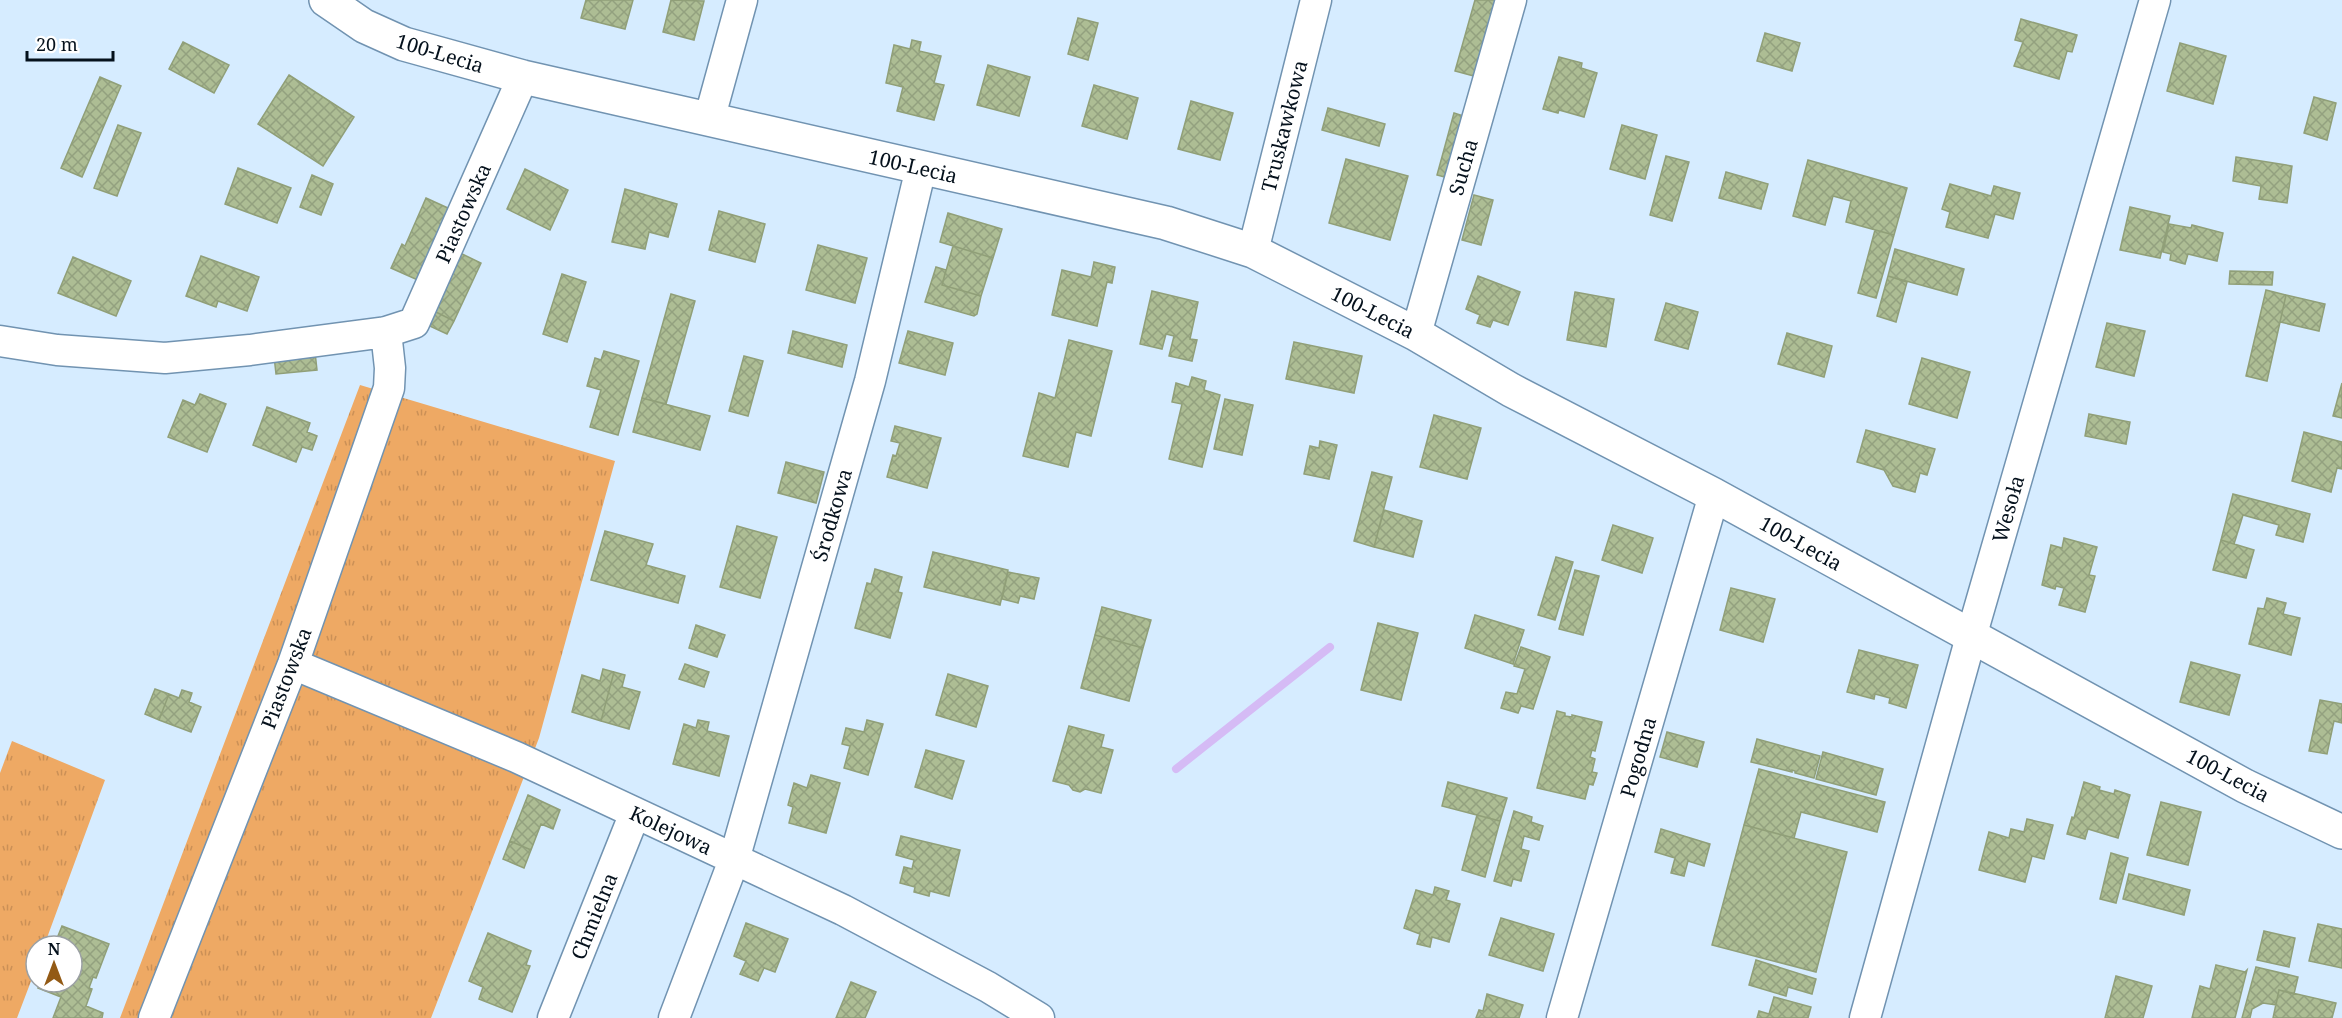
<svg xmlns="http://www.w3.org/2000/svg" width="2342" height="1018" viewBox="0 0 2342 1018" font-family="'Noto Serif',serif">
	<defs>
		<pattern id="grass-tufts" width="24" height="20" patternUnits="userSpaceOnUse" patternTransform="scale(1.5)"><rect width="24" height="20" fill="#eea964"/><path d="M3 7l-1-3M5 7V3M7 7l1-3M15 17l-1-3M17 17v-4M19 17l1-3" fill="none" stroke="#cb9056"/></pattern>
		<pattern id="building-cross-hatch" width="8" height="8" patternUnits="userSpaceOnUse" patternTransform="scale(1.5)"><rect width="8" height="8" fill="#adbd94"/><path d="M0 0l8 8M0 8l8-8" fill="none" stroke="#93a17f"/></pattern>
	</defs>
	<rect width="100%" height="100%" fill="#d6ecff"/>
	<path fill="url(#grass-tufts)" d="M360 385 615 461 539 738 431 1018H120Z
		M12 741 105 780 44 946H36V968L17 1018H0V773Z"/>
	<g fill="none" stroke-linecap="round" stroke-linejoin="round">
		<path stroke="#d5bbf5" stroke-width="8" d="M1176 769 1330 647"/>
	</g>
	<path fill="url(#building-cross-hatch)" stroke="#909f78" stroke-width="1.5" d="M586 0H633L625 29 581 18Z
		M671 0 704 1 694 40 663 32Z
		M1475 0H1506L1485 79 1455 71Z
		M1078 18 1098 23 1088 60 1068 54Z
		M2021 19 2077 35 2072 52 2067 51 2059 79 2014 66 2023 42 2015 40Z
		M1765 33 1800 43 1792 71 1757 61Z
		M912 40 921 42 919 51 941 56 934 83 944 85 934 120 897 111 903 87 886 83 894 45 910 49Z
		M183 42 229 65 214 93 169 69Z
		M2180 43 2226 56 2213 104 2167 91Z
		M1559 57 1582 63 1581 68 1597 73 1584 117 1559 110 1558 113 1543 109Z
		M988 65 1030 77 1019 116 977 105Z
		M289 75 354 117 323 166 258 124Z
		M100 77 121 86 82 177 61 168Z
		M1094 85 1138 98 1127 139 1082 126Z
		M2314 97 2336 103 2327 140 2304 133Z
		M1191 101 1233 113 1220 160 1178 149Z
		M1328 108 1385 124 1379 146 1322 130Z
		M1454 113 1473 119 1456 180 1437 175Z
		M118 125 141 133 117 196 94 188Z
		M1622 125 1657 135 1645 179 1610 169Z
		M1666 156 1689 162 1672 221 1650 215Z
		M2236 157 2292 166 2287 203 2259 199 2261 186 2233 181Z
		M1346 159 1408 176 1390 240 1329 223Z
		M1808 160 1907 188 1894 235 1846 222 1851 201 1833 196 1825 225 1793 216Z
		M238 168 291 188 277 223 225 204Z
		M525 169 568 190 550 230 507 209Z
		M1726 172 1768 184 1761 209 1719 198Z
		M312 175 333 184 321 215 300 207Z
		M1950 184 1991 196 1994 186 2020 193 2013 219 1995 214 1988 238 1946 227 1950 212 1942 209Z
		M625 189 677 204 668 237 649 232 645 249 612 242Z
		M1474 195 1493 200 1481 245 1462 240Z
		M426 198 450 209 420 281 391 268 402 244 405 246Z
		M2130 207 2170 216 2160 258 2120 250Z
		M719 211 765 224 755 262 709 250Z
		M948 213 1002 229 993 258 940 242Z
		M2169 224 2191 228 2192 225 2223 233 2217 261 2188 254 2185 264 2170 260 2171 254 2163 252Z
		M1875 230 1894 235 1876 298 1858 293Z
		M818 245 867 258 855 303 806 290Z
		M953 246 993 258 981 296 942 285Z
		M1895 249 1964 269 1957 295 1888 276Z
		M458 252 481 263 454 321 430 309Z
		M201 256 259 277 247 311 218 301 216 307 186 296Z
		M73 257 131 281 116 316 58 293Z
		M1094 262 1115 267 1112 283 1107 282 1097 326 1052 315 1062 270 1091 277Z
		M936 267 946 270 942 285 981 296 977 314 974 316 925 302Z
		M2230 271 2273 272 2272 285 2229 284Z
		M562 274 586 282 567 342 543 334Z
		M1478 276 1520 292 1508 325 1493 320 1490 327 1477 323 1480 315 1466 309Z
		M1888 276 1907 282 1896 322 1877 316Z
		M2266 290 2286 295 2267 381 2246 376Z
		M1152 291 1198 302 1190 339 1197 340 1192 361 1169 356 1174 336 1166 334 1162 349 1140 344Z
		M1575 292 1614 299 1606 347 1567 340Z
		M671 294 695 301 666 404 642 398Z
		M2286 295 2325 304 2319 331 2280 322Z
		M1666 303 1698 312 1688 349 1655 340Z
		M430 309 454 321 447 334 423 323Z
		M2107 323 2145 331 2134 376 2096 367Z
		M793 331 847 345 842 367 788 353Z
		M908 331 953 343 945 375 899 363Z
		M1787 333 1832 346 1824 377 1778 364Z
		M1069 340 1112 351 1091 436 1076 432 1068 467 1023 456 1039 393 1055 398Z
		M1294 342 1362 356 1354 393 1286 379Z
		M604 351 639 361 618 435 590 427 601 390 587 386 595 358 601 360Z
		M315 352 317 370 276 374 274 356Z
		M744 356 763 361 748 416 729 411Z
		M1922 358 1970 372 1957 418 1909 404Z
		M1192 377 1206 381 1204 390 1220 395 1202 467 1169 459 1182 404 1172 402 1176 383 1189 387Z
		M2342 383V418L2333 416Z
		M200 394 226 404 207 452 168 437 183 400 195 405Z
		M642 398 710 416 700 450 633 432Z
		M1225 399 1253 405 1242 455 1214 449Z
		M267 407 310 423 307 432 317 436 312 450 302 447 296 462 253 445Z
		M2089 414 2130 422 2126 444 2085 436Z
		M1434 415 1481 428 1467 479 1420 467Z
		M895 426 941 438 927 488 887 477 893 455 896 456 900 443 891 441Z
		M1866 430 1935 449 1927 475 1920 473 1915 492 1893 486 1884 470 1857 462Z
		M2304 432 2342 442V469L2337 468 2331 492 2292 481Z
		M1320 441 1337 445 1329 479 1304 474 1310 446 1319 448Z
		M786 462 824 472 816 503 778 493Z
		M1372 472 1392 477 1374 547 1354 541Z
		M2233 494 2310 514 2303 542 2276 535 2279 525 2243 515 2234 544 2221 540Z
		M1384 510 1422 521 1413 557 1374 547Z
		M1613 525 1653 538 1642 573 1602 560Z
		M737 526 777 537 760 598 720 587Z
		M605 531 653 544 646 565 685 576 678 603 591 580Z
		M2064 538 2097 547 2089 575 2095 576 2085 612 2059 605 2064 588 2056 586 2055 589 2042 585 2051 545 2062 548Z
		M2221 540 2254 550 2246 578 2213 570Z
		M933 552 1008 570 1000 605 924 587Z
		M1556 557 1573 562 1555 620 1538 615Z
		M875 569 902 577 898 592 902 593 890 638 855 628 867 583 871 584Z
		M1575 570 1599 576 1583 635 1559 629Z
		M1008 572 1039 578 1034 599 1020 596 1018 603 1002 599Z
		M1731 588 1775 599 1763 642 1720 630Z
		M2267 598 2286 603 2283 614 2300 618 2291 655 2249 644 2258 608 2264 609Z
		M1102 607 1151 620 1143 648 1095 635Z
		M1475 615 1524 630 1513 664 1465 648Z
		M1378 623 1418 633 1401 700 1361 690Z
		M696 625 725 635 717 657 689 648Z
		M1095 635 1143 648 1129 701 1081 688Z
		M1521 647 1550 657 1533 709 1521 706 1518 713 1501 708 1506 692 1517 694 1525 669 1514 666Z
		M1859 650 1918 665 1906 708 1889 703 1890 698 1875 694 1874 699 1847 692Z
		M2191 662 2240 675 2229 715 2180 702Z
		M685 664 709 672 704 687 679 679Z
		M603 669 614 672 601 721 572 712 582 675 600 681Z
		M614 672 625 675 622 687 640 692 629 729 601 721Z
		M948 674 988 686 976 727 936 715Z
		M155 689 169 694 159 720 145 714Z
		M182 690 192 693 189 702 201 707 191 732 159 720 169 694 179 698Z
		M2320 700 2342 704V723L2334 721 2327 754 2309 751Z
		M1557 711 1565 713V716L1572 717V715L1602 722 1595 751 1592 750 1590 757 1595 759 1592 772 1597 773 1593 785 1589 784 1585 799 1537 788Z
		M698 720 709 722 707 731 729 736 719 776 673 764 684 724 696 728Z
		M867 720 883 724 868 775 844 768 850 746 842 744 846 728 864 732Z
		M1069 726 1104 735 1101 747 1113 750 1101 793 1085 789 1080 792 1073 790 1069 785 1053 781Z
		M1667 732 1704 742 1697 767 1660 757Z
		M1757 739 1820 756 1814 778 1795 773V771L1792 770V772L1751 762Z
		M926 750 964 761 952 799 915 787Z
		M1823 752 1883 769 1876 795 1816 779Z
		M1759 769 1885 802 1877 832 1801 812 1794 838 1744 825Z
		M811 775 840 783 826 833 789 823 793 807 788 805 794 783 807 788Z
		M1448 782 1507 798 1500 821 1442 806Z
		M2084 782 2100 787 2099 790 2114 794 2115 790 2130 795 2118 838 2088 829 2085 839 2067 834 2072 817 2074 818Z
		M528 795 560 810 553 829 541 824 531 850 510 841Z
		M2161 802 2201 812 2188 865 2147 855Z
		M1514 811 1532 817 1531 822 1543 826 1539 840 1524 836 1521 849 1529 851 1521 881 1513 879 1511 886 1494 881Z
		M1477 815 1500 821 1485 877 1462 870Z
		M2027 819 2053 825 2044 859 2032 856 2025 882 1979 870 1989 832 2009 838 2011 829 2024 832Z
		M1744 825 1847 852 1816 972 1712 945Z
		M1661 829 1710 844 1704 866 1688 861 1684 876 1671 873 1675 858 1655 852Z
		M901 836 960 850 949 896 930 891 929 896 914 892 915 887 900 883 904 867 912 869 914 860 896 855Z
		M510 841 531 850 524 868 503 859Z
		M2111 853 2128 858 2116 903 2100 899Z
		M2129 874 2190 890 2184 915 2123 899Z
		M1435 887 1449 891 1446 900 1460 904 1449 942 1432 937 1430 947 1417 944 1420 934 1404 928 1416 890 1433 895Z
		M1501 918 1554 934 1543 971 1489 955Z
		M746 923 788 939 775 972 764 968 758 981 740 974 746 961 734 956Z
		M2318 924 2342 929V968L2309 961Z
		M62 926 109 944 96 978 93 977 89 988 92 989 86 1006 103 1013 102 1018H53L61 997 38 988 40 982H72V946H54Z
		M2264 931 2295 938 2289 967 2257 960Z
		M488 933 531 951 526 965 530 966 512 1012 479 999 483 987 469 981Z
		M1756 960 1816 979 1812 994 1788 987 1786 996 1749 985Z
		M2216 965 2245 972 2247 970 2235 1018H2192L2200 986 2210 989Z
		M2256 967 2298 977 2294 994 2279 990 2276 1005 2263 1003 2252 1009 2250 1018H2242Z
		M2116 976 2152 986 2143 1018H2105Z
		M851 982 876 992 865 1018H836Z
		M2279 990 2336 1003 2332 1018H2273Z
		M1487 994 1523 1005 1519 1018H1476L1479 1010 1483 1011Z
		M1774 997 1811 1007 1808 1018H1757L1759 1011 1769 1014Z"/>
	<g fill="none" stroke-linecap="round" stroke-linejoin="round">
		<defs>
			<path id="street" d="M709 120 742 0
				M1253 251 1316 0
				M1416 334 1511 0
				M0 341 57 350 165 358 250 350 386 332 414 323 523 77
				M293 664 516 757 843 910 988 987 1039 1018
				M154 1018 293 664 389 388 390 368 386 332
				M553 1018 635 813
				M674 1018 734 860 870 381 921 168
				M1562 1018 1714 495
				M1865 1018 1971 637 2155 0"/>
			<path id="secondary" d="M326 0 364 26 404 44 523 77 1166 223 1253 251 1416 334 1511 390 1714 495 2245 786 2342 832"/>
		</defs>
		<use href="#street" stroke="#7193b1" stroke-width="33"/>
		<use href="#secondary" stroke="#7193b1" stroke-width="36"/>
		<use href="#street" stroke="#fff" stroke-width="30"/>
		<use href="#secondary" stroke="#fff" stroke-width="33"/>
	</g>
	<g text-anchor="middle" dominant-baseline="central" stroke-width="4.5" stroke-linejoin="round" paint-order="stroke">
		<g font-size="20" fill="#05111c" stroke="#fff">
			<text transform="translate(440 53) rotate(17)">100-Lecia</text>
			<text transform="translate(1284 126) rotate(-76)">Truskawkowa</text>
			<text transform="translate(913 166) rotate(13)">100-Lecia</text>
			<text transform="translate(1463 167) rotate(-74)">Sucha</text>
			<text transform="translate(463 213) rotate(-66)">Piastowska</text>
			<text transform="translate(1373 312) rotate(27)">100-Lecia</text>
			<text transform="translate(2008 509) rotate(-74)">Wesoła</text>
			<text transform="translate(832 515) rotate(-74)">Środkowa</text>
			<text transform="translate(1801 543) rotate(29)">100-Lecia</text>
			<text transform="translate(286 678) rotate(-69)">Piastowska</text>
			<text transform="translate(1638 757) rotate(-74)">Pogodna</text>
			<text transform="translate(2228 775) rotate(28)">100-Lecia</text>
			<text transform="translate(671 830) rotate(25)">Kolejowa</text>
			<text transform="translate(594 916) rotate(-68)">Chmielna</text>
		</g>
	</g>
	<g transform="translate(54 964)"><circle r="28" fill="#ffffff" stroke="#9ba0a4" stroke-width="1.5"/>
	<path d="M0-4.5L10 22L0 15L-10 22Z" fill="#935a15"/>
	<text y="-9" font-size="16" font-weight="bold" text-anchor="middle" fill="#05111c">N</text>
	</g>
	<path d="M27 51v9h86v-9" fill="none" stroke="#05111c" stroke-width="3"/>
	<text x="36" y="51" font-size="18" fill="#05111c" stroke="#ffffff" stroke-width="4.5" paint-order="stroke">20 m</text>
</svg>
